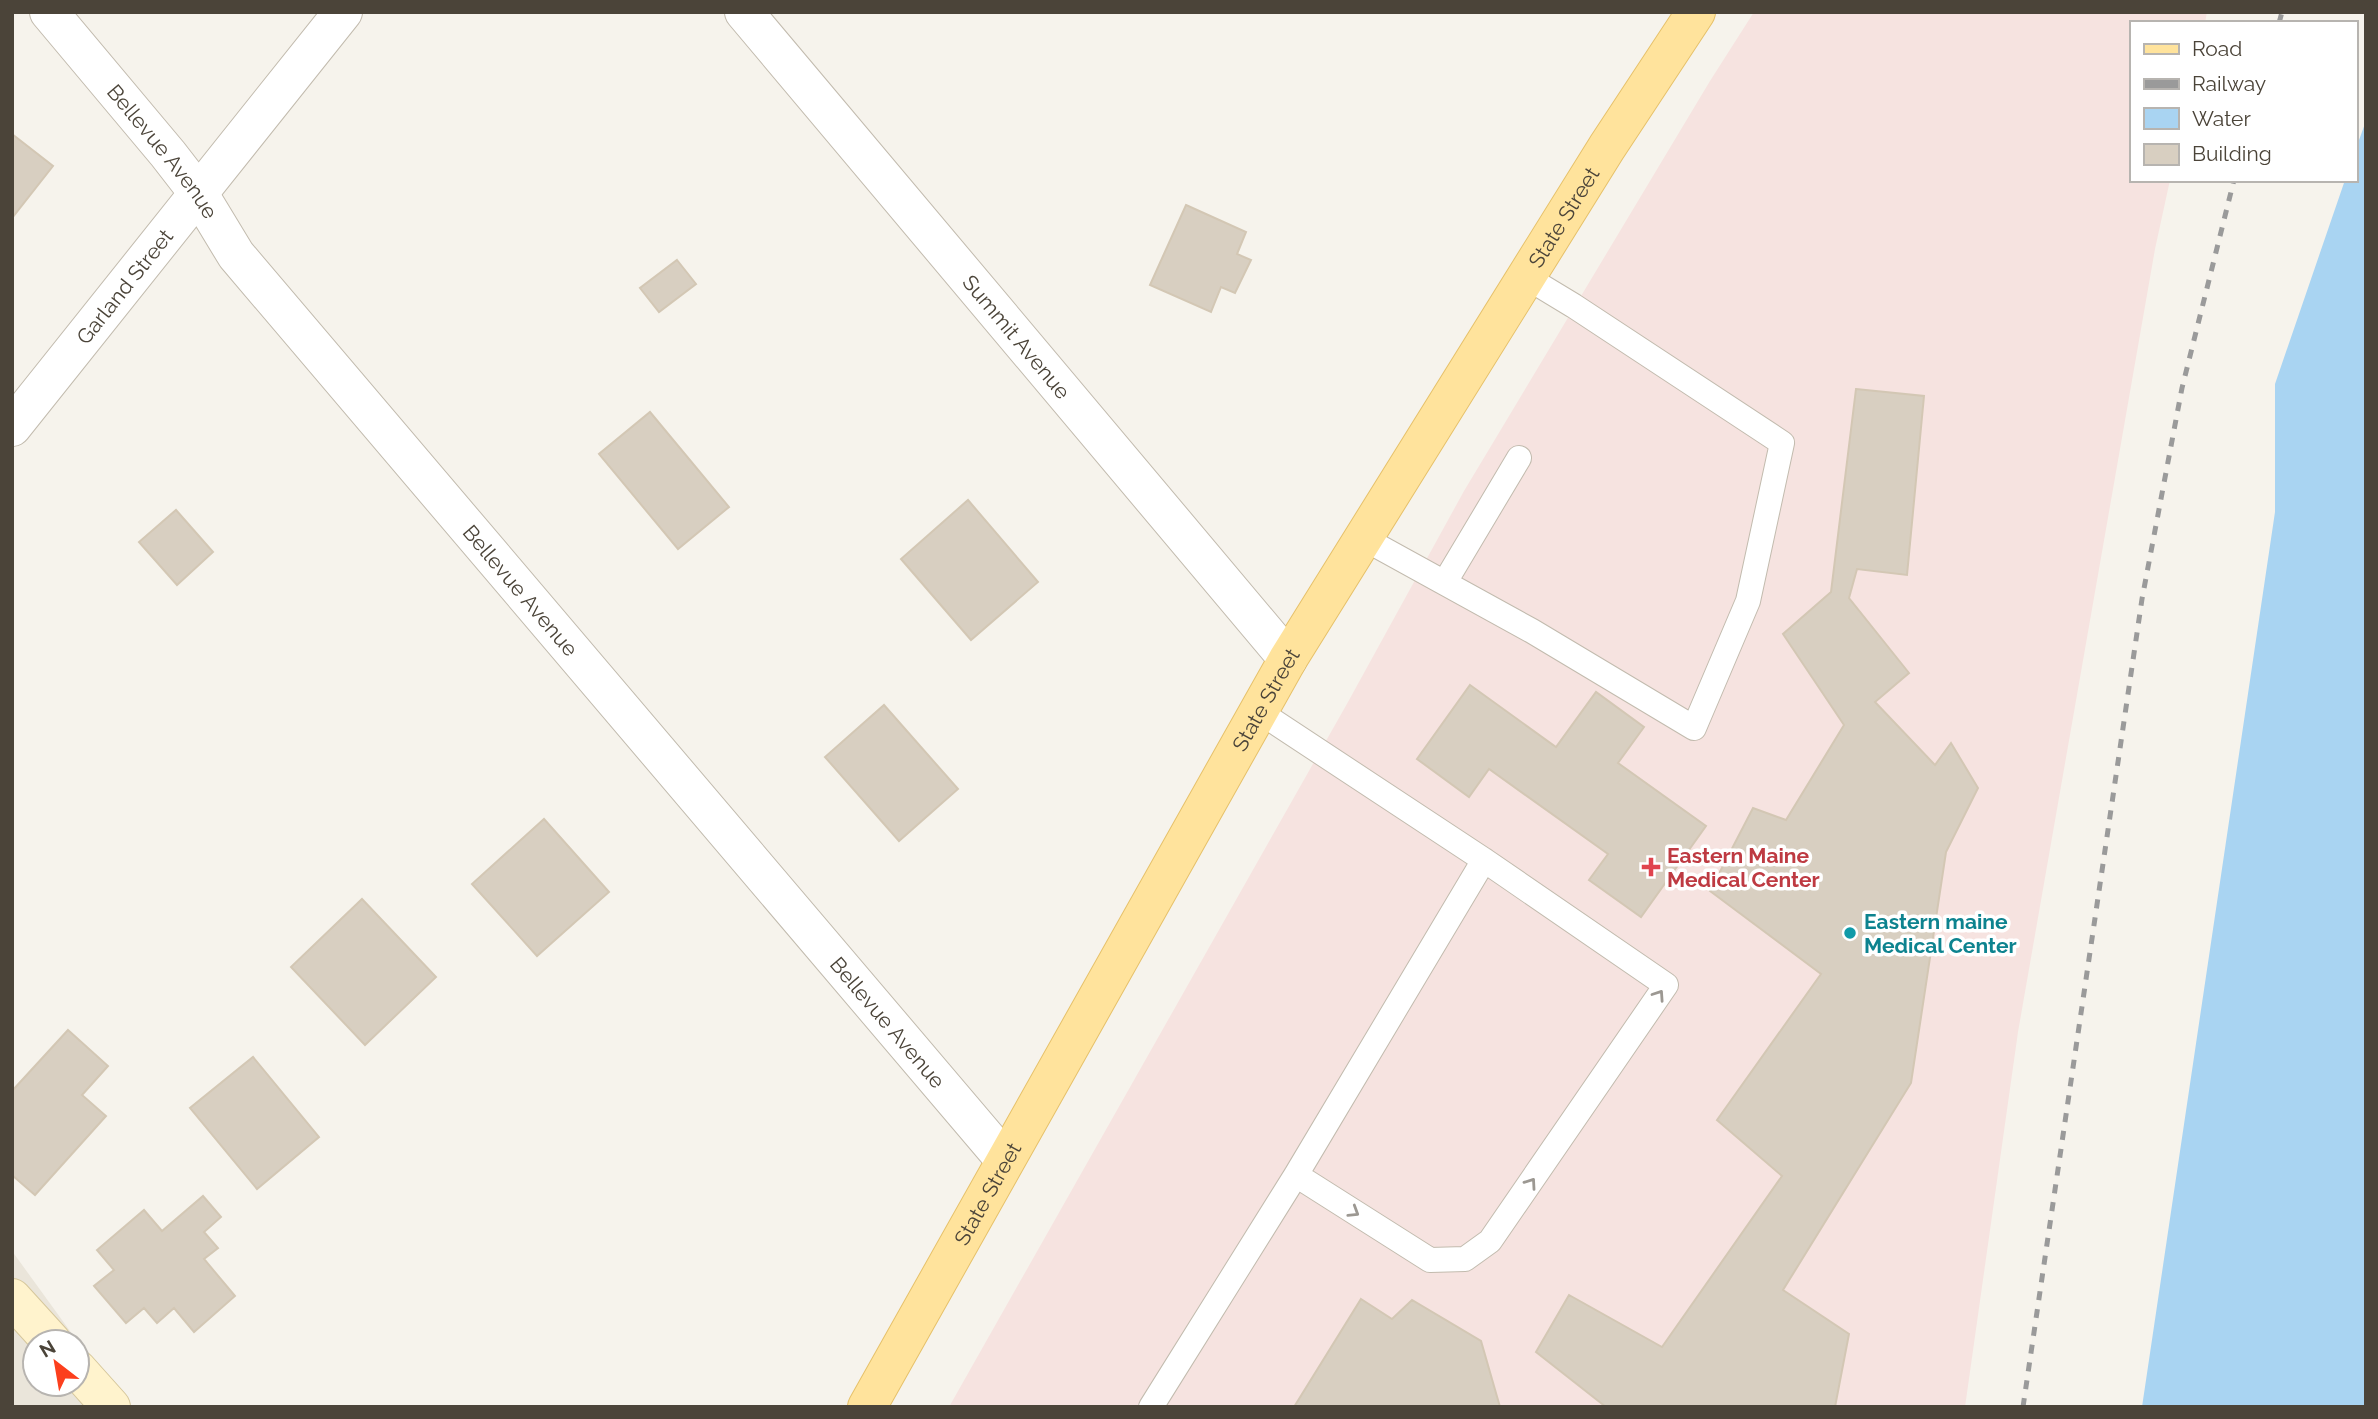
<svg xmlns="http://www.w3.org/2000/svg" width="2378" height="1419" viewBox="0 0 2378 1419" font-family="Raleway,sans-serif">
	<rect width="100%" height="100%" fill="#f6f3ec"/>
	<path fill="#eae5da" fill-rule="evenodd" d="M12 1251 125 1407H12ZM35 1342H77V1384H35Z"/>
	<path fill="#f6e3e0" d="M1754 12H2207L2205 23H2131V180H2170L2155 249 2018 1032 1965 1407H949L1348 702 1464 491 1710 81Z"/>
	<path fill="#a9d4f2" d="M2366 121V1407H2142L2275 512V384L2345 180H2355V151Z"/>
	<path fill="#d8cfc1" stroke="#d3c7b4" stroke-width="2" d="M12 134 53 166 12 218Z
		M1186 205 1246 232 1237 254 1251 260 1235 293 1221 287 1211 312 1150 285Z
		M677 260 696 284 659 312 640 288Z
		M1856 389 1924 396 1907 575 1857 569 1849 598 1909 673 1875 702 1935 765 1951 743 1978 788 1946 852 1911 1083 1783 1290 1849 1334 1835 1407H1606L1536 1352 1569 1295 1662 1347 1782 1176 1717 1120 1821 974 1710 891 1753 808 1786 820 1844 725 1783 634 1831 592Z
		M650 412 729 507 678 549 599 454Z
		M968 500 1038 582 971 640 901 559Z
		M176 510 213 552 177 585 139 542Z
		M1470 685 1556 747 1596 692 1644 727 1618 763 1706 826 1641 917 1589 880 1608 854 1489 769 1469 797 1417 759Z
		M884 705 958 789 899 841 825 757Z
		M544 819 609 892 537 956 472 884Z
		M362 899 436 977 365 1045 291 967Z
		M68 1030 108 1066 82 1095 106 1116 35 1195 12 1175V1091Z
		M253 1057 319 1137 257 1189 190 1108Z
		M203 1196 221 1217 204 1232 218 1248 204 1259 235 1296 194 1332 174 1308 157 1323 144 1308 126 1323 94 1286 114 1270 97 1250 144 1210 162 1231Z
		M1361 1299 1392 1319 1412 1300 1481 1341 1500 1407H1294Z"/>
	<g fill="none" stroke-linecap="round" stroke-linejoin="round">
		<defs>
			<path id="lane" d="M1363 538 1532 631 1694 728 1748 601 1782 443 1574 306 1526 277
				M1445 582 1519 458
				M1258 711 1484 860 1666 985 1490 1241 1465 1259 1430 1260 1296 1175
				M1151 1407 1296 1175 1484 860"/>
			<g id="street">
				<path id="s1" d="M49 12 168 154 199 194 236 255 1005 1160"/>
				<path id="s2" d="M744 12 1288 659"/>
				<path id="s3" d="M12 427 343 12"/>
			</g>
			<path id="secondary" d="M12 1298 52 1342
				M77 1369 111 1407"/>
			<g id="primary">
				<path id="s4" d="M867 1407 1288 659 1607 147 1696 12"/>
			</g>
		</defs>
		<use href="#lane" stroke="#c2bbae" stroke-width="26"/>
		<use href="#street" stroke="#c2bbae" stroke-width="40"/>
		<use href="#secondary" stroke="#d6c79b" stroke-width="40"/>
		<use href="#primary" stroke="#e6c16a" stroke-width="40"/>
		<use href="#lane" stroke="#fff" stroke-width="24"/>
		<use href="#street" stroke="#fff" stroke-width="38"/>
		<use href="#secondary" stroke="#fff3cd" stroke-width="38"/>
		<use href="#primary" stroke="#ffe39c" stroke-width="38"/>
		<path stroke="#9a9a9a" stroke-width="5" stroke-dasharray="9 9" stroke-linecap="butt" d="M2279 23 2282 12
			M2023 1407 2142 599 2182 388 2234 180"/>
	</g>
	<defs><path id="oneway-chevron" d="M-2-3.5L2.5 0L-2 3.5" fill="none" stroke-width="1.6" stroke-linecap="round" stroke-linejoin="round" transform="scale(1.75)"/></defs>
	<g stroke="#9c9892">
		<use href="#oneway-chevron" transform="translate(1659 995) rotate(-56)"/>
		<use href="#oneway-chevron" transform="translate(1531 1183) rotate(-55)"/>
		<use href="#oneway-chevron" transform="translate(1354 1212) rotate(32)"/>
	</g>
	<path fill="#e0444e" stroke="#fff" stroke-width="2.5" d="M1647.5 856.5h7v7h7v7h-7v7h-7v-7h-7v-7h7z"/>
	<circle fill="#0f9aa8" stroke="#fff" stroke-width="2.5" cx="1850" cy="933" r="7"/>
	<g text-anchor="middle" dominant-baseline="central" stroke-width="7" stroke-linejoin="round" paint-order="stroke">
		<g font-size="21" fill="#4b4439" stroke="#fff">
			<text stroke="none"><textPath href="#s1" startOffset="180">Bellevue Avenue</textPath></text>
			<text stroke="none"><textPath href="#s4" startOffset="1379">State Street</textPath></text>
			<text stroke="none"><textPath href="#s3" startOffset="180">Garland Street</textPath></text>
			<text stroke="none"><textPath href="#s2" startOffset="424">Summit Avenue</textPath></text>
			<text stroke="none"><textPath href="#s1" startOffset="747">Bellevue Avenue</textPath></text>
			<text stroke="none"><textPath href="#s4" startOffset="812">State Street</textPath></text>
			<text stroke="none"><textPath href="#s1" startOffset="1314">Bellevue Avenue</textPath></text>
			<text stroke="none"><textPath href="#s4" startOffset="245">State Street</textPath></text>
		</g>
		<g font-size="21" font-weight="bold" fill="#be3a42" stroke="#fff" text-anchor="start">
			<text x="1667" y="855">Eastern Maine<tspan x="1667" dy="24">Medical Center</tspan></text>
		</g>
		<g font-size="21" font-weight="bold" fill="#0d838f" stroke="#fff" text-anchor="start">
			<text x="1864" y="921">Eastern maine<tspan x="1864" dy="24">Medical Center</tspan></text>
		</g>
	</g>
	<rect width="2378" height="1419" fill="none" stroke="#4b4439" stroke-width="28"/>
	<rect x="2130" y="21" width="228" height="161" fill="#ffffff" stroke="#b7b4b0" stroke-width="2"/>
	<rect x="2144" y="44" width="35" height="10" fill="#ffe39c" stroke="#b7b4b0" stroke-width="2"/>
	<text x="2192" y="56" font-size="21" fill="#4b4439">Road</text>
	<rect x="2144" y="79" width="35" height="10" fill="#9a9a9a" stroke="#b7b4b0" stroke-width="2"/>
	<text x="2192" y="91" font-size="21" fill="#4b4439">Railway</text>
	<rect x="2144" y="108" width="35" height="21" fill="#a9d4f2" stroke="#b7b4b0" stroke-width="2"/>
	<text x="2192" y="126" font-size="21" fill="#4b4439">Water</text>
	<rect x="2144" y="144" width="35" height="21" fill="#d8cfc1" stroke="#b7b4b0" stroke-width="2"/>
	<text x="2192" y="161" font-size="21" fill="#4b4439">Building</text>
	<g transform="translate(56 1363) rotate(329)"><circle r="33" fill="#ffffff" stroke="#b7b4b0" stroke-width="2"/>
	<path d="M0-5L12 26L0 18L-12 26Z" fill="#fc3f1d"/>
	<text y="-10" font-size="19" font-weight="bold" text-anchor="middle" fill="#4b4439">N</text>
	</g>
</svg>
